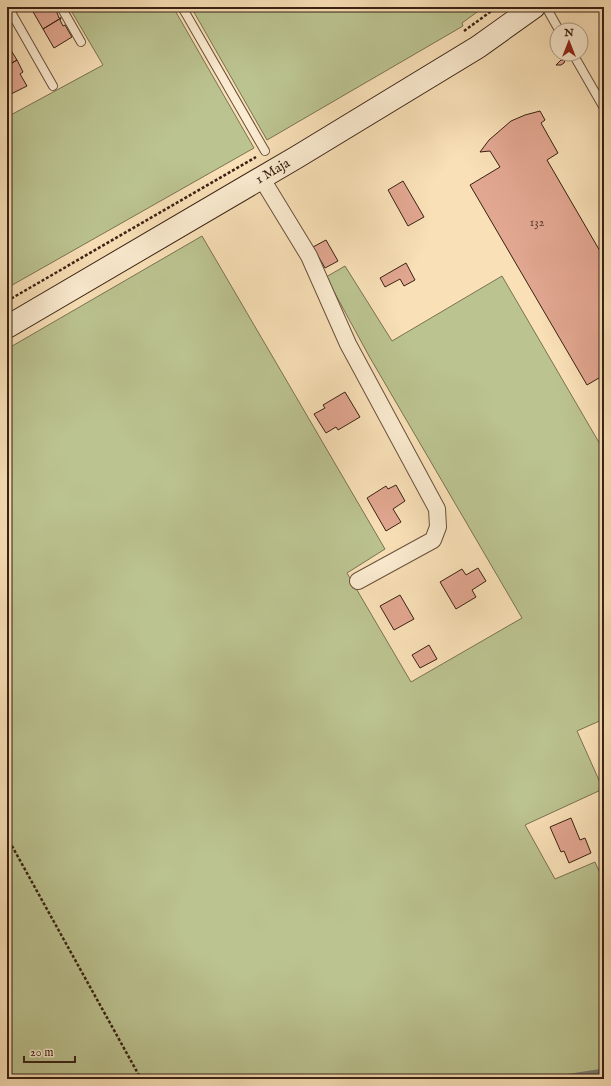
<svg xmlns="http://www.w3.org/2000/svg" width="611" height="1086" viewBox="0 0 611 1086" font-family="'IM FELL English',serif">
	<rect width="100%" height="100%" fill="#f9e0b7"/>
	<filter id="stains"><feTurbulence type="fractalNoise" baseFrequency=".005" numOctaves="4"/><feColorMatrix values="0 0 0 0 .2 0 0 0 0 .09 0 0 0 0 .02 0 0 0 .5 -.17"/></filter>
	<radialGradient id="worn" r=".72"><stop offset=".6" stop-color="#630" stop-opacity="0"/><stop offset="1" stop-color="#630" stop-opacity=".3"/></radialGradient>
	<path fill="#bbc390" stroke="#7a7252" d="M69 7H173L254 148 7 288V117L103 65Z
		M191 7H484L462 23 463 26 267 140Z
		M202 236 385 549 347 573 411 682 522 618 369 356 326 277 345 266 392 341 502 276 604 451V719L577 731 603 789 525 825 555 879 595 862 604 882V1076L578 1079H7V349Z"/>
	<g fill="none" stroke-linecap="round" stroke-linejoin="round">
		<path stroke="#777d75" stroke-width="5" d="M551 1079 604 1071"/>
	</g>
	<path fill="#e2a791" stroke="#392113" d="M37 7H55L59 18H61L43 29 32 10Z
		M61 18 60 20 63 26 65 25 72 37 54 48 43 29Z
		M9 47 17 60 7 66V48Z
		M17 60 23 72 20 74 27 86 11 94 7 87V66Z
		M561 60H565L564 63 561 65H556Z
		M540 111 545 120 541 123 558 153 547 160 604 258V375L587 385 470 185 500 167 490 151 480 152 489 140 511 121 525 115Z
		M403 181 424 217 408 226 388 190Z
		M326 240 338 261 325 268 313 247Z
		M406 263 415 280 404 286 400 279 385 287 380 278Z
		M345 392 360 417 338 430 336 427 326 433 314 414 325 408 323 405Z
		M396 485 405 501 393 509 401 522 386 531 367 498 386 486 388 489Z
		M478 568 486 581 472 590 476 597 456 609 440 582 462 569 466 575Z
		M400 595 414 619 394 630 380 606Z
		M429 645 437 659 420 668 412 655Z
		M571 818 580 840 585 838 591 853 569 863 564 851 561 852 550 827Z"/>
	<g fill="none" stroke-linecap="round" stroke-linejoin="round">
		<defs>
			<path id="service" d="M8 7 53 86
				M61 7 81 42
				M182 7 265 151
				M546 7 559 30
				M573 54 604 108"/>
			<path id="minor" d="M262 179 309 256 348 344 437 509 438 527 433 540 358 581"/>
			<g id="secondary">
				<path id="s1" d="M7 327 297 157 478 47 534 7"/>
			</g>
		</defs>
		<use href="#service" stroke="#69513c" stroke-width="10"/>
		<use href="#minor" stroke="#69513c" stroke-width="18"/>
		<use href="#secondary" stroke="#392113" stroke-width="24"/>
		<path stroke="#392113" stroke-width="2.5" stroke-dasharray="3 2" stroke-linecap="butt" d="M464 31 497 7
			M7 301 256 157
			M7 837 141 1079"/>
		<use href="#service" stroke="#fbebd0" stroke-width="8"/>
		<use href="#minor" stroke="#fbebd0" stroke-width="16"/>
		<use href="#secondary" stroke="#fbebd0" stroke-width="22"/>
	</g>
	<g text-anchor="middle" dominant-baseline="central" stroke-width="3" stroke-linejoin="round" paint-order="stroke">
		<g font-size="12" fill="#634232">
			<text x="537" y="222">132</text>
		</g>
		<g font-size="14" fill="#392113" stroke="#fbebd0">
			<text stroke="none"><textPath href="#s1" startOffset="308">1 Maja</textPath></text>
		</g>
	</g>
	<rect width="611" height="1086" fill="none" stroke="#f9e0b7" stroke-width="24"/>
	<rect x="8" y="8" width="595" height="1070" fill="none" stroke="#392113" stroke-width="2"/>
	<rect x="12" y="12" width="587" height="1062" fill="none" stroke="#392113"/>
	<g transform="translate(569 42)"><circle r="19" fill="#fbebd0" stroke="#ad9a84"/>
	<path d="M0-3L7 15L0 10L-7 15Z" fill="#8f2418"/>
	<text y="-6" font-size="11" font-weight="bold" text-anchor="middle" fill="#392113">N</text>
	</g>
	<path d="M24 1056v6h51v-6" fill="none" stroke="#392113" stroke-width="2"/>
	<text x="30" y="1056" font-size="12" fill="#392113" stroke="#fbebd0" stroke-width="3" paint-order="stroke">20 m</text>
	<rect width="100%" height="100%" filter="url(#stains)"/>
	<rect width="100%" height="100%" fill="url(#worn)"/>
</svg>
